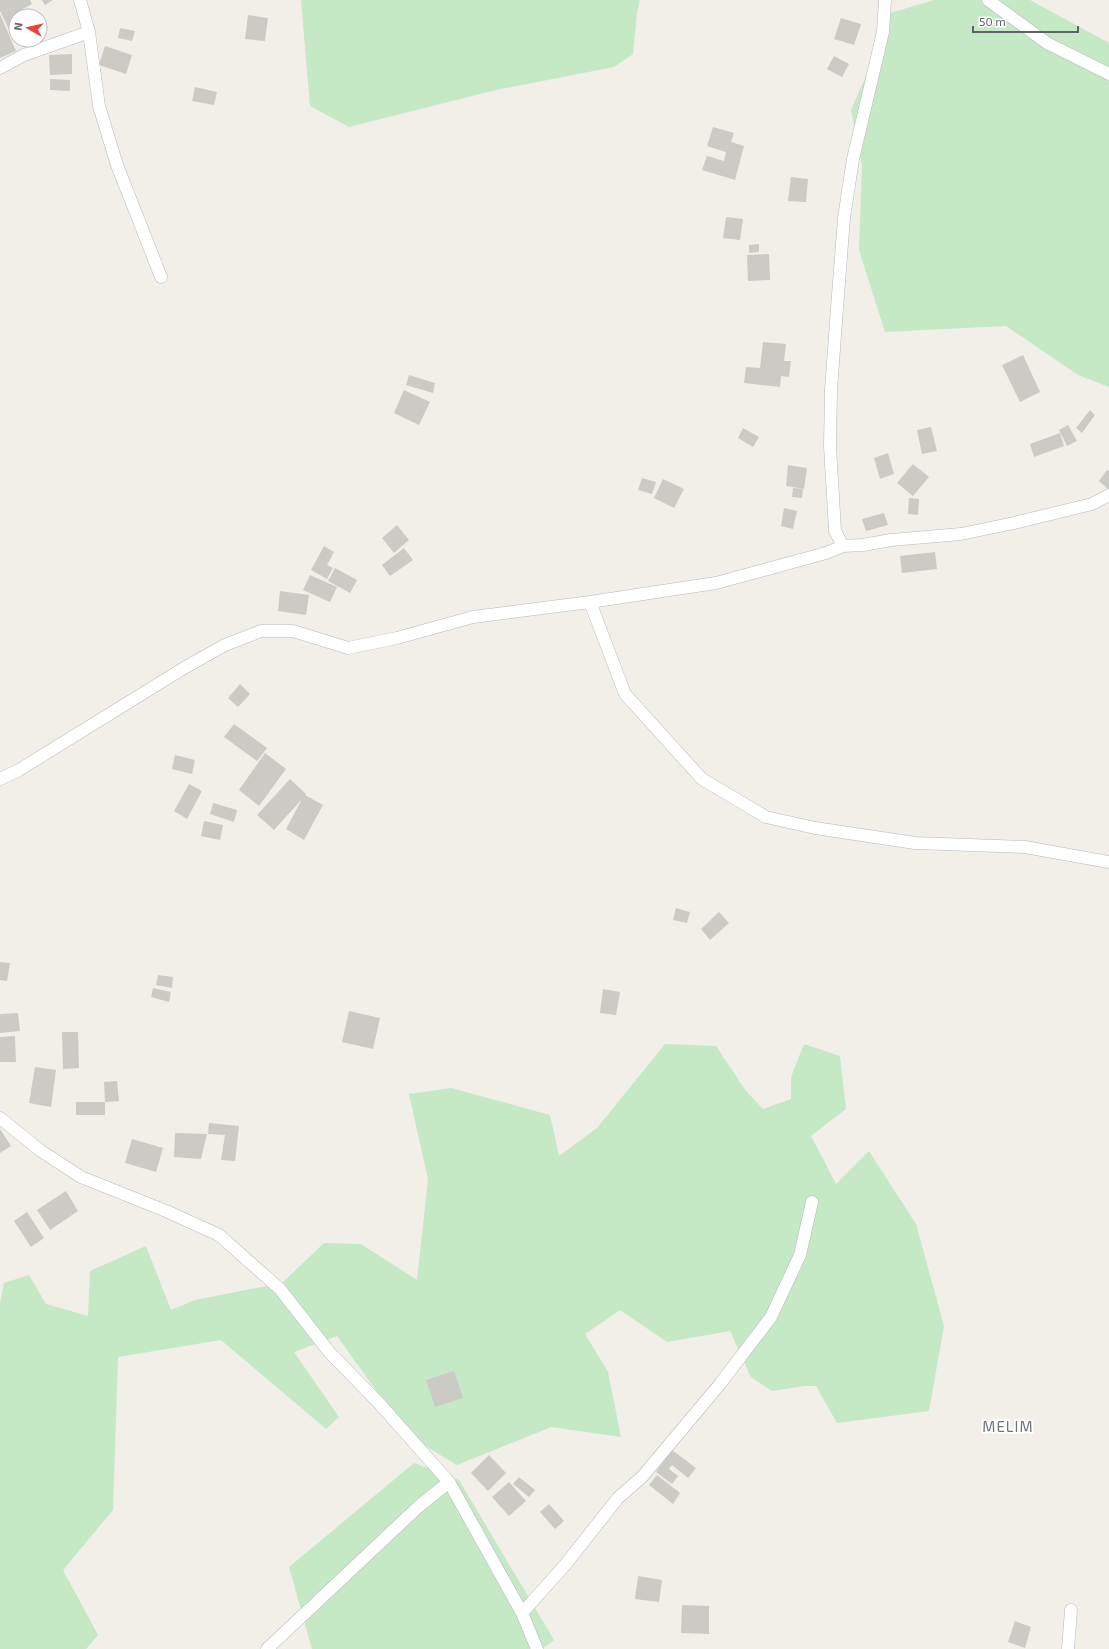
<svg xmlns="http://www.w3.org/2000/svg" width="1109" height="1649" viewBox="0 0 1109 1649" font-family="'Exo 2',sans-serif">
	<rect width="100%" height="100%" fill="#f1efe8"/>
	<path fill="#c5e8c5" d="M301 0H640L637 13 633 54 614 67 496 90 349 127 310 106Z
		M934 0H1030L1109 43V387L1078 375 1006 326 885 332 859 250 862 166 851 110 876 53 887 14Z
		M665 1044 716 1046 746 1091 763 1109 791 1099V1077L804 1044 840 1056 846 1109 811 1136 836 1184 869 1151 916 1224 944 1326 929 1411 837 1423 816 1386H804L772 1391 751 1377 730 1331 667 1342 620 1310 585 1334 608 1372 621 1437 551 1427 457 1465 409 1436 337 1336 294 1352 339 1417 326 1429 221 1340 118 1357 113 1510 63 1570 98 1635 86 1649H0V1303L4 1283 29 1275 46 1304 88 1316 90 1271 146 1246 171 1310 195 1300 282 1283 324 1243 361 1244 417 1280 428 1179 409 1094 451 1088 550 1115 559 1156 597 1128Z
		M414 1463 459 1480 554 1640 542 1649H312L289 1567Z"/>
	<path fill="#cccac5" d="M0 0H30L32 4 23 9 27 16H16V34L12 36 0 11Z
		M42 0H53L45 5Z
		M0 14 16 51 0 58Z
		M248 15 268 18 265 41 245 39Z
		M841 18 861 24 854 45 834 39Z
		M120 28 135 31 132 41 118 38Z
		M105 46 132 55 126 74 99 65Z
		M72 54V74L50 75 49 55Z
		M834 56 849 64 842 77 827 69Z
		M50 79 70 80V91L50 90Z
		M195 87 217 92 214 105 192 101Z
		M713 127 734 133 731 142 744 146 735 180 702 170 707 156 724 161 726 152 707 146Z
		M791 177 808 179 806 202 788 201Z
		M726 217 743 219 740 240 723 238Z
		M759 244V252L749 253V245Z
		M769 254 770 280 748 281 747 255Z
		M763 342 786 344 784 361H791L789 377 781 376 780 387 744 383 746 367 760 368Z
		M1023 355 1040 392 1020 402 1002 365Z
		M409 375 435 383 433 393 406 385Z
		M404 390 430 402 419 425 394 413Z
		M1090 410 1095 415 1082 433 1076 428Z
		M1068 425 1077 441 1067 446 1059 430Z
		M931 427 937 451 922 454 917 430Z
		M743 428 759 437 753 447 738 438Z
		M1060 433 1064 446 1034 457 1030 444Z
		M888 453 894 474 880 479 874 458Z
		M913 464 929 477 913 496 897 483Z
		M788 465 807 468 804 489 786 486Z
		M1107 470 1109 471V490L1099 481Z
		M642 478 656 482 652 494 638 490Z
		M663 479 684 489 674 508 654 498Z
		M793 488 803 489 802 498 792 497Z
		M909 498 919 499 918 515 908 514Z
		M784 508 797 511 793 529 781 526Z
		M884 513 888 525 866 531 862 519Z
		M397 525 409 540 394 553 382 538Z
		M324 546 334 552 327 565 333 568 327 579 311 570Z
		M404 548 413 560 390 576 382 565Z
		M935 552 937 569 902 573 900 556Z
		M335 568 357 580 350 593 328 581Z
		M310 575 337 587 330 602 303 590Z
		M280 591 309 595 306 615 278 611Z
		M240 684 250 694 238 707 228 698Z
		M234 724 267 748 257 761 224 737Z
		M265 753 286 769 259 806 239 790Z
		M175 755 195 760 192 774 172 769Z
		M290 779 306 794 305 795 323 805 304 840 286 829 302 799 274 830 257 815Z
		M189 784 202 791 187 819 174 811Z
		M213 803 237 810 234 822 210 814Z
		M204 821 223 825 220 840 201 836Z
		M676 908 690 912 687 923 673 920Z
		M719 912 729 923 710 940 701 929Z
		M0 962 10 963 7 981 0 980Z
		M158 975 173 977 172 988 156 985Z
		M153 988 171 992 169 1002 151 997Z
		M603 989 620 992 616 1015 600 1013Z
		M349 1011 380 1018 373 1049 342 1042Z
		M18 1013 20 1031 0 1033V1014Z
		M62 1032H78L79 1068 63 1069Z
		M15 1036 16 1062H0V1037Z
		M35 1067 56 1070 51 1107 29 1103Z
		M117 1081 119 1101 105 1102 104 1082Z
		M76 1102H105V1115H76Z
		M209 1123 239 1126 235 1161 221 1160 225 1135 208 1134Z
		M0 1129 11 1146 0 1153Z
		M175 1133 207 1134 201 1159 174 1157Z
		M132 1139 163 1148 156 1172 125 1163Z
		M66 1191 78 1211 50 1230 37 1210Z
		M27 1212 44 1238 31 1247 14 1221Z
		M454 1371 463 1398 435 1407 426 1380Z
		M672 1450 696 1468 688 1478 672 1465 669 1469 678 1476 672 1484 656 1472Z
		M489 1455 506 1473 488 1491 471 1473Z
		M657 1475 680 1493 673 1504 649 1485Z
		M519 1477 535 1490 529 1497 513 1484Z
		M509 1482 526 1501 509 1516 492 1497Z
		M549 1504 564 1521 555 1529 540 1512Z
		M638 1576 662 1580 659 1602 635 1599Z
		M682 1605 709 1606V1634L681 1633Z
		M1015 1621 1031 1627 1025 1648 1008 1642Z"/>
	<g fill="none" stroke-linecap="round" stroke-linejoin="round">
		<defs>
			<path id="street" d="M80 0 89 32 99 106 117 165 161 277
				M988 0 1047 43 1109 74
				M0 68 24 55 89 32
				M843 546 835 531 830 446 831 390 837 308 844 218 853 159 883 32 885 0
				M590 602 625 694 702 779 766 817 815 828 915 843 1025 847 1109 862
				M0 779 19 770 184 668 225 645 261 631H293L348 648 397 638 473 617 590 602 716 583 826 553 843 546 863 545 891 540 961 534 1014 523 1092 504 1109 495
				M0 1118 41 1151 81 1177 166 1211 219 1235 280 1289 330 1353 378 1402 449 1482 522 1613 537 1649
				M522 1613 565 1565 618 1498 642 1477 720 1384 771 1317 800 1255 812 1202
				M267 1649 418 1507 449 1482
				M1068 1649 1071 1610"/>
		</defs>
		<use href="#street" stroke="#b5b8bc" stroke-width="13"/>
		<use href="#street" stroke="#fff" stroke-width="12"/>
	</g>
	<g text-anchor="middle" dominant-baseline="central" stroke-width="4" stroke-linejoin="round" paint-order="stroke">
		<g font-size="15" letter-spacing="1" fill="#70757a" stroke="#fff">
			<text x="1008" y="1426">MELIM</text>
		</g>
	</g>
	<g transform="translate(28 28) rotate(278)"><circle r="19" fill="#ffffff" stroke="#bfc1c3"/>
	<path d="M0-3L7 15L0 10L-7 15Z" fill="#ea4335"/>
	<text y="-6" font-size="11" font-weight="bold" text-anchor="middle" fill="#5f6368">N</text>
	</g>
	<path d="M973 26v6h105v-6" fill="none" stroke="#5f6368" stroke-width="2"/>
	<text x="979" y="26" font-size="12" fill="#5f6368" stroke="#ffffff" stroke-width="3" paint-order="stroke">50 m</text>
</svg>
